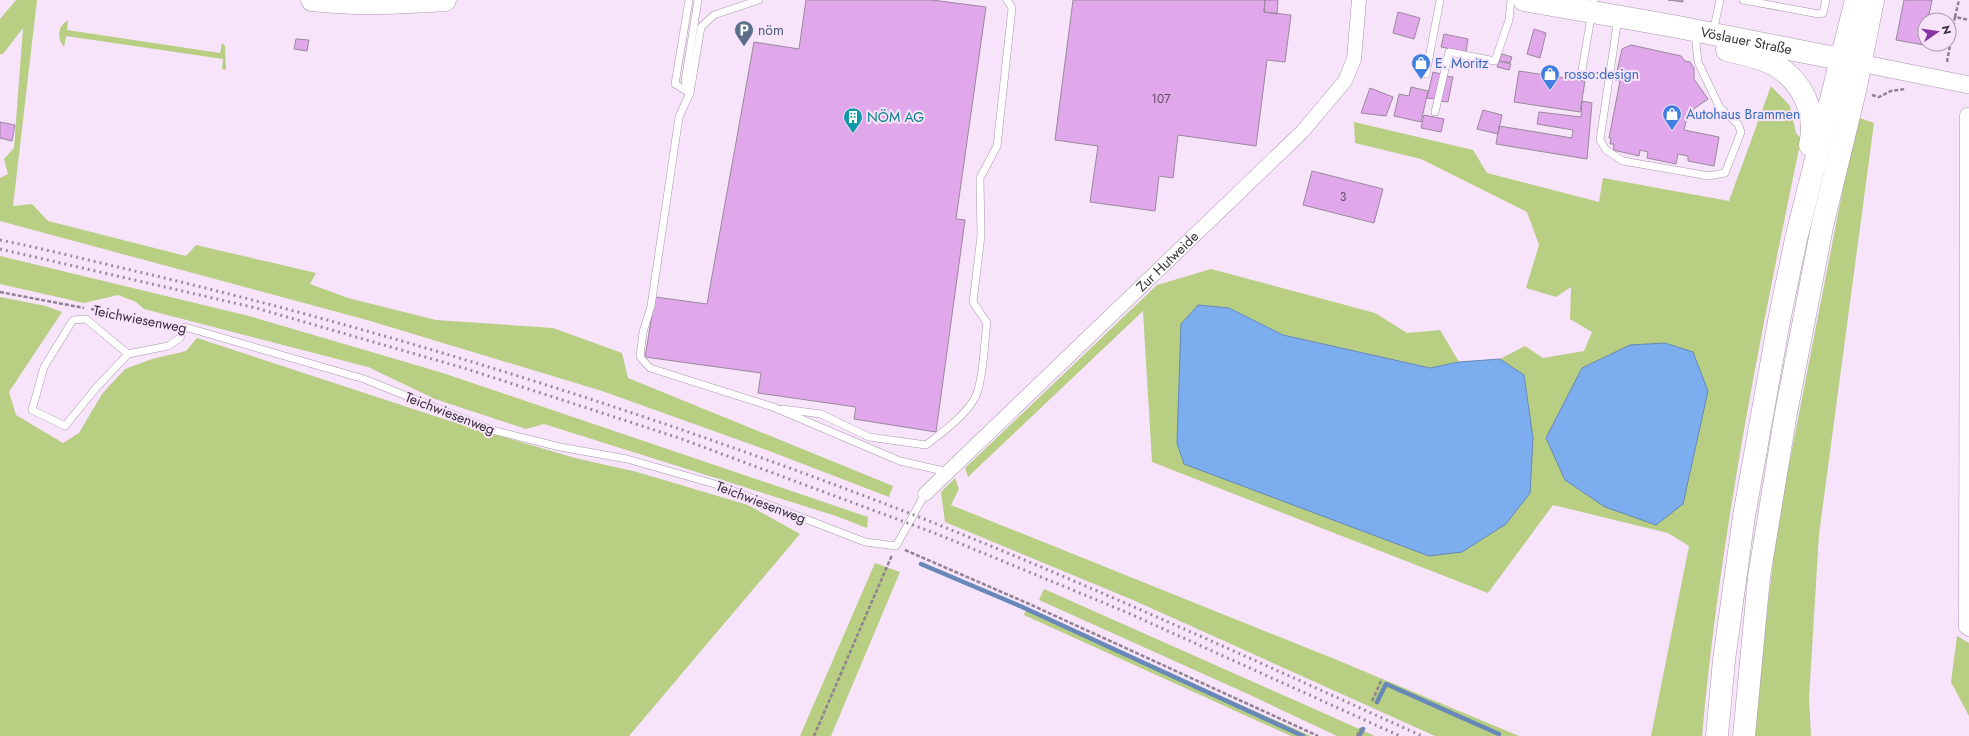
<svg xmlns="http://www.w3.org/2000/svg" width="1969" height="736" viewBox="0 0 1969 736" font-family="Jost,sans-serif">
	<rect width="100%" height="100%" fill="#f7e3fa"/>
	<path fill="#b7ce83" d="M16 0H37L13 206 32 204 48 221 186 256 196 245 316 273 310 284 348 298 436 320 553 328 622 353 628 378 893 486 889 497 764 449 602 391 367 320 0 221V178L8 174 4 159 14 148 23 28 3 54H0V19Z
		M68 20 67 30 220 53 222 43 225 46 226 70 222 69 223 59 66 36 64 47C56 38 58 26 68 20Z
		M1771 86 1790 106 1796 133 1801 139C1760 337 1720 535 1702 736H1651L1689 546 1668 533 1553 505 1488 593 1152 462 1143 311 968 477 965 468 1157 285 1211 269 1375 313 1407 333 1440 330 1459 362 1430 368 1283 335 1229 308 1177 443 1524 375 1500 359 1525 346 1543 358 1584 351 1592 332 1570 319 1571 287 1556 297 1526 288 1539 245 1527 212 1421 159 1355 143 1354 122 1473 150 1487 173 1599 202 1603 178 1729 201Z
		M1860 118 1874 123 1819 534 1809 698 1811 736H1754L1761 662 1778 521 1847 168Z
		M0 256 249 316 443 373 868 517 867 528 836 516 544 424 526 429 435 399 368 367 144 309 136 302 118 295 84 303 0 284Z
		M0 297 46 306 62 312 9 392 16 415 63 443 79 433 102 394 125 369 152 359 186 351 197 338 450 421 575 458 637 472 748 505 800 534 629 736H0Z
		M955 478 959 489 951 505 1337 660 1519 736H1435L1133 600 945 522 941 492Z
		M875 563 900 572 831 736H800Z
		M1044 589 1375 736H1337L1248 694 1039 600Z
		M1026 610 1311 736H1291L1024 615Z
		M1957 636 1969 643V716L1951 682Z"/>
	<path fill="#7cadef" stroke="#6788b8" d="M1198 305 1229 308 1283 335 1430 368 1459 362 1500 359 1524 375 1533 438 1530 493 1506 524 1462 552 1429 556 1184 464 1177 443 1181 324Z
		M1665 343 1693 352 1708 391 1683 504 1656 525 1605 507 1565 480 1546 438 1582 368 1630 345Z"/>
	<g fill="none" stroke-linecap="round" stroke-linejoin="round">
		<path stroke="#6788b8" stroke-width="4.5" d="M921 564 1020 606 1303 736
			M1377 702 1386 684 1499 734
			M1359 736 1363 729"/>
	</g>
	<path fill="#e0a8ea" stroke="#9a889d" d="M806 0H932L986 7 956 219 965 220 936 432 854 419 856 407 758 393 761 373 645 357 655 297 707 304 754 42 799 49Z
		M1073 0H1265L1264 12 1291 15 1285 62 1267 60 1256 146 1178 135 1173 178 1159 176 1155 211 1090 202 1098 146 1055 140Z
		M1265 0H1278L1277 14 1264 12Z
		M1668 0H1683V2Z
		M1904 0H1932L1928 20H1925L1924 45 1896 40Z
		M1398 12 1420 18 1414 39 1393 33Z
		M1534 29 1546 33 1540 58 1527 54Z
		M1444 34 1468 39 1466 52 1441 47Z
		M296 39 309 40 307 51 294 49Z
		M1631 45 1681 56 1685 61 1690 62 1694 68V79L1708 99 1688 113 1684 130 1719 137 1714 166 1688 161V156L1678 154 1676 164 1647 158 1648 152 1640 150 1639 156 1613 150 1614 144H1610L1611 138H1609L1620 81 1615 80 1622 49Z
		M1502 54 1512 57 1510 63 1499 61Z
		M1499 61 1511 64 1509 70 1497 67Z
		M1519 71 1585 81 1580 112 1514 102Z
		M1433 72 1441 74 1435 99 1427 98Z
		M1445 76 1453 77 1448 102 1440 101Z
		M1411 87 1428 91 1421 122 1394 116 1399 94 1409 96Z
		M1370 88 1393 97 1386 116 1361 113Z
		M1582 101 1592 103 1587 159 1496 144 1499 126 1572 138 1573 130 1537 124 1539 112 1581 117Z
		M1483 110 1502 115 1498 134 1477 129Z
		M1424 115 1444 119 1441 132 1421 128Z
		M0 122 15 125 12 141 0 138Z
		M1312 171 1383 189 1374 223 1303 205Z"/>
	<g fill="none" stroke-linecap="round" stroke-linejoin="round">
		<defs>
			<path id="service" d="M689 0 675 84 690 93
				M759 0 714 15 701 27 690 93 679 117 651 306 643 332 640 357 650 368 773 407 900 461 948 472
				M1743 0 1819 14 1823 13 1826 0
				M1618 18 1600 140 1606 150 1623 161 1709 176 1725 173 1741 132 1738 124 1720 108 1698 62 1695 33
				M1713 32 1720 0
				M1582 70 1594 0
				M1426 74 1440 0
				M690 93 685 81 698 0
				M1435 112 1449 52 1495 61 1509 20 1511 0
				M128 354 86 319 73 320 44 367 32 410 65 426 96 388 128 354 168 346 180 338 185 327 364 379 492 430 560 447 627 459 718 485 865 542 896 546 925 494
				M782 409 821 414 869 437 926 445C942 433 973 410 978 390 984 369 984 344 987 323L973 302 981 236 980 178 997 146 1012 8 1007 0"/>
			<g id="minor">
				<path d="M1967 115 1966 627 1969 629"/>
				<path id="s1" d="M925 494 1302 132 1345 81 1354 59 1359 0"/>
			</g>
			<path id="tertiary" d="M1860 63 1969 85"/>
			<g id="primary">
				<path d="M312 0C356 5 400 3 445 0"/>
				<path id="s2" d="M1524 0 1673 26 1855 62"/>
				<path d="M1727 50C1742 54 1760 57 1775 65 1803 82 1817 113 1810 145"/>
				<path d="M1717 736 1724 660 1744 516 1779 321 1796 239 1856 0"/>
				<path d="M1744 736 1759 577 1786 413 1822 227 1855 91 1873 0"/>
			</g>
		</defs>
		<use href="#service" stroke="#a996ac" stroke-width="8"/>
		<use href="#minor" stroke="#a996ac" stroke-width="15"/>
		<use href="#tertiary" stroke="#a996ac" stroke-width="18"/>
		<use href="#primary" stroke="#a996ac" stroke-width="23"/>
		<path stroke="#8f8291" stroke-width="2.5" stroke-dasharray="4 2" stroke-linecap="butt" d="M1955 17 1959 0
			M1947 62 1955 17 1969 20
			M1872 95 1879 97 1891 91 1905 89
			M0 292 84 308
			M91 309 174 325
			M905 550 1027 603 1318 736
			M1372 701 1382 679
			M814 736 892 555
			M1357 736 1361 728"/>
		<use href="#service" stroke="#fff" stroke-width="7"/>
		<use href="#minor" stroke="#fff" stroke-width="14"/>
		<use href="#tertiary" stroke="#fff" stroke-width="17"/>
		<use href="#primary" stroke="#fff" stroke-width="22"/>
		<path stroke="#998c9c" stroke-width="3" stroke-dasharray="2 4" stroke-linecap="butt" d="M0 240C50 250 99 263 148 274 408 336 665 418 914 515 1086 583 1254 660 1422 736
			M0 249 256 308 467 369 679 438 937 534 1126 612 1400 736"/>
	</g>
	<defs>
		<symbol id="parking-pin" viewBox="-11 -11 22 30"><path d="M0 17L-7.5 6A9.5 9.5 0 1 1 7.5 6Z" fill="#5c6f8a" stroke="#f7e3fa"/><path d="M-3.5-5.5H1a3.5 3.5 0 0 1 0 7H-1V5.5H-3.5ZM-1-3.4V-.6H.8a1.4 1.4 0 0 0 0-2.8Z" fill="#fff"/></symbol>
		<symbol id="shop-pin" viewBox="-11 -11 22 30"><path d="M0 17L-7.5 6A9.5 9.5 0 1 1 7.5 6Z" fill="#3f7fe0" stroke="#f7e3fa"/><path d="M-5-2.5h2.3a2.7 3.5 0 0 1 5.4 0H5L5.5 6h-11ZM-1.5-2.5h3a1.5 2.3 0 0 0-3 0Z" fill="#fff"/></symbol>
		<symbol id="building-pin" viewBox="-11 -11 22 30"><path d="M0 17L-7.5 6A9.5 9.5 0 1 1 7.5 6Z" fill="#0f9aa8" stroke="#f7e3fa"/><path d="M-4-6H4V6H1V3H-1V6H-4ZM-2.5-4.3h1.7v1.8h-1.7ZM.8-4.3h1.7v1.8H.8ZM-2.5-1h1.7V.8h-1.7ZM.8-1h1.7V.8H.8Z" fill="#fff"/></symbol>
	</defs>
	<g fill-rule="evenodd">
		<use href="#parking-pin" x="733" y="19" width="22" height="30"/>
		<use href="#shop-pin" x="1410" y="52" width="22" height="30"/>
		<use href="#shop-pin" x="1539" y="63" width="22" height="30"/>
		<use href="#shop-pin" x="1661" y="103" width="22" height="30"/>
		<use href="#building-pin" x="842" y="106" width="22" height="30"/>
	</g>
	<g text-anchor="middle" dominant-baseline="central" stroke-width="4" stroke-linejoin="round" paint-order="stroke">
		<g font-size="12" fill="#614e65">
			<text x="1161" y="99">107</text>
			<text x="1343" y="197">3</text>
		</g>
		<g font-size="14" fill="#4e5e75" stroke="#f7e3fa" text-anchor="start">
			<text x="758" y="30">nöm</text>
		</g>
		<g font-size="14" fill="#373039" stroke="#f7e3fa">
			<text stroke="none"><textPath href="#s2" startOffset="226">Vöslauer Straße</textPath></text>
			<text stroke="none"><textPath href="#s1" startOffset="336">Zur Hutweide</textPath></text>
			<text transform="translate(140 319) rotate(11)">Teichwiesenweg</text>
			<text transform="translate(450 413) rotate(21)">Teichwiesenweg</text>
			<text transform="translate(761 502) rotate(21)">Teichwiesenweg</text>
		</g>
		<g font-size="14" fill="#366cbe" stroke="#f7e3fa" text-anchor="start">
			<text x="1435" y="63">E. Moritz</text>
			<text x="1564" y="74">rosso:design</text>
			<text x="1686" y="114">Autohaus Brammen</text>
		</g>
		<g font-size="14" fill="#0d838f" stroke="#f7e3fa" text-anchor="start">
			<text x="867" y="117">NÖM AG</text>
		</g>
	</g>
	<g transform="translate(1937 32) rotate(77)"><circle r="19" fill="#f7e3fa" stroke="#aa9bad"/>
	<path d="M0-3L7 15L0 10L-7 15Z" fill="#8635a5"/>
	<text y="-6" font-size="11" font-weight="bold" text-anchor="middle" fill="#373039">N</text>
	</g>
</svg>
